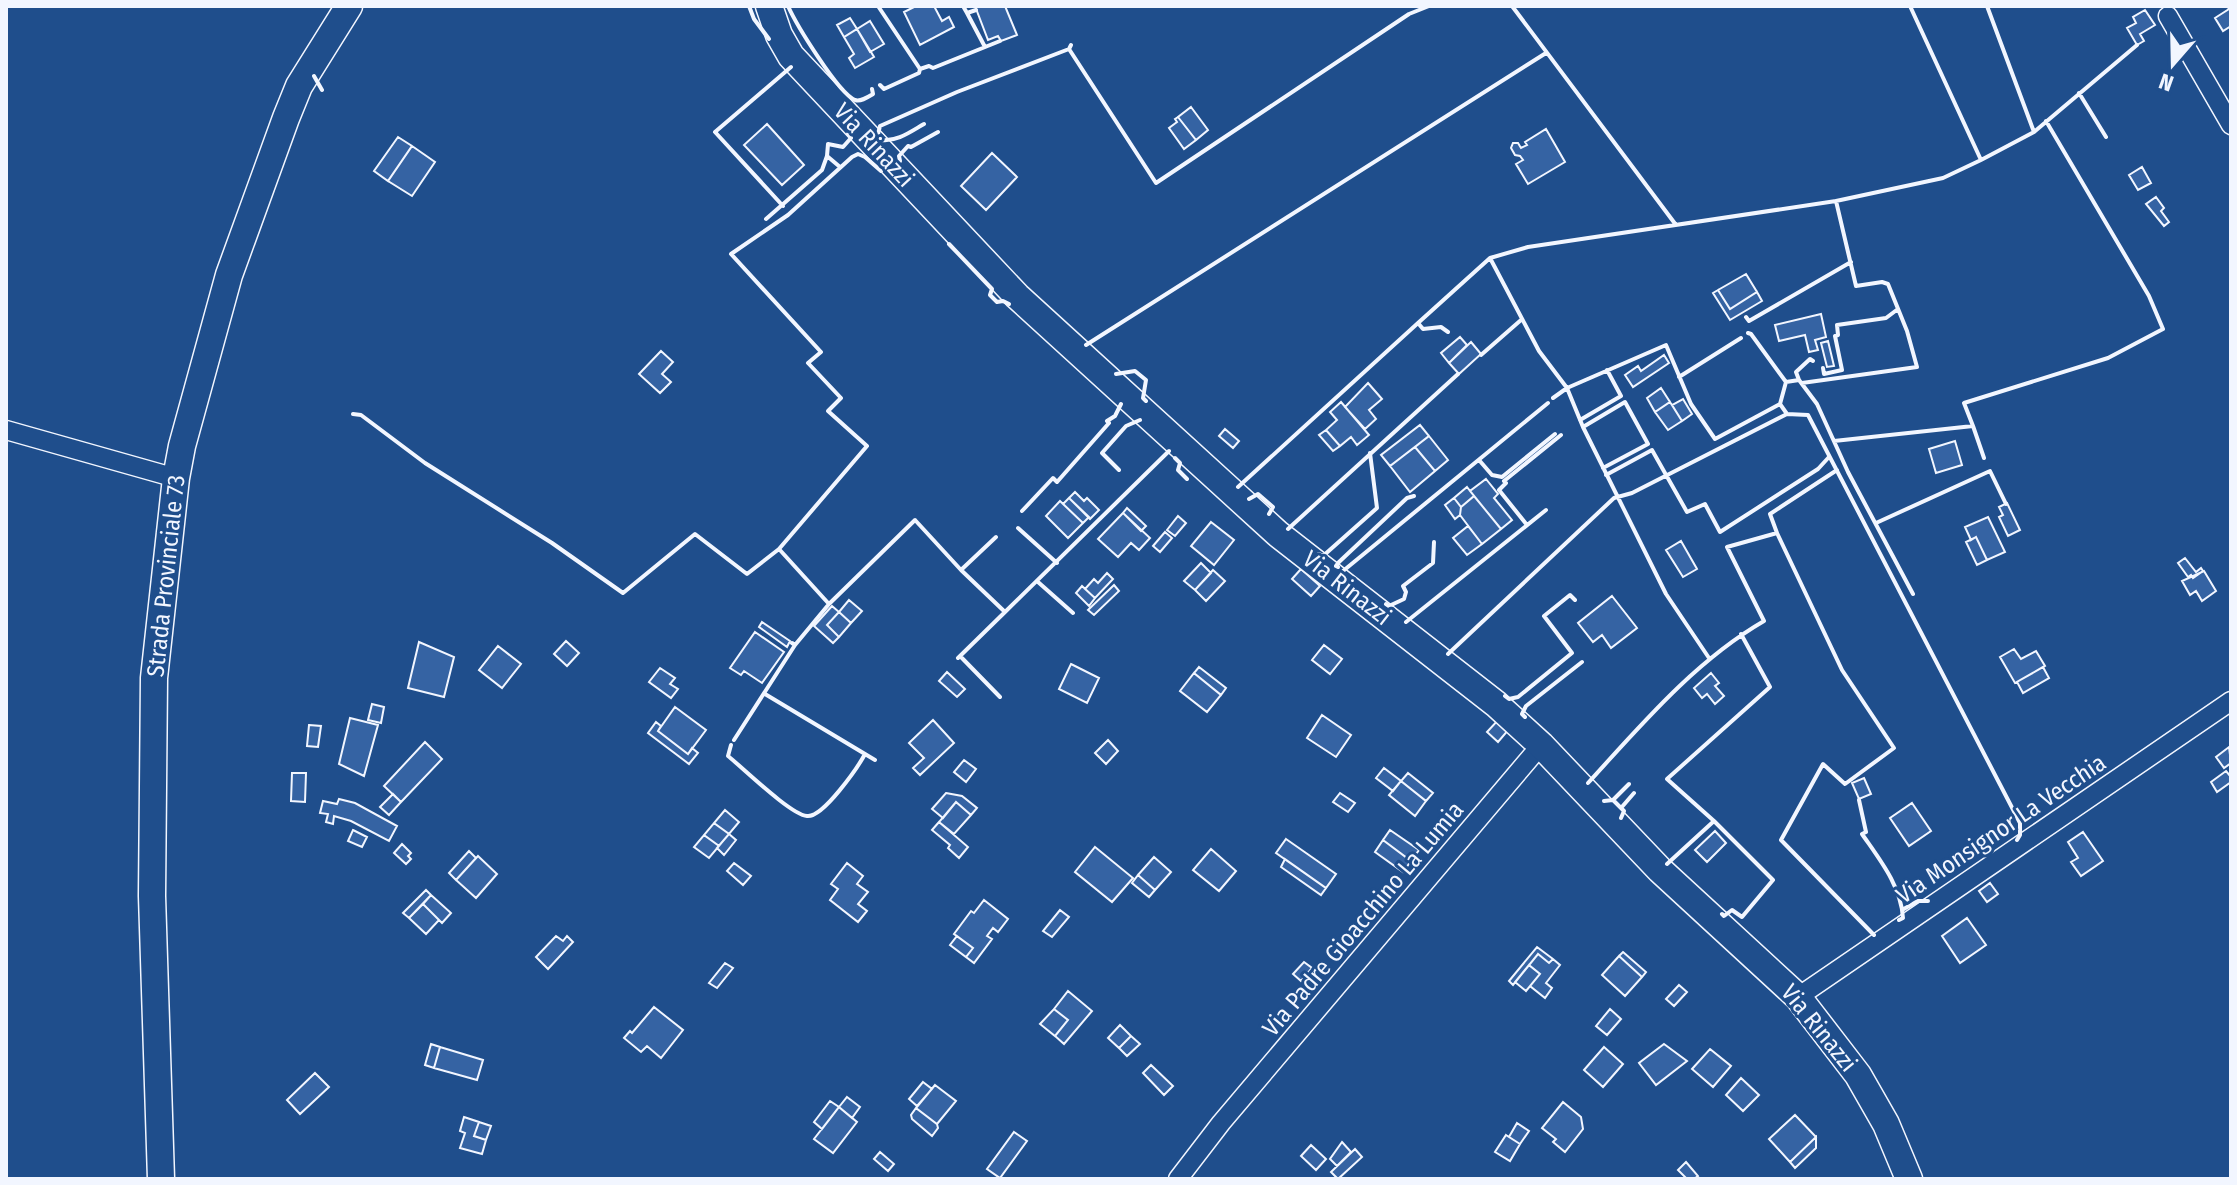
<svg xmlns="http://www.w3.org/2000/svg" width="2237" height="1185" viewBox="0 0 2237 1185" font-family="'Fira Sans Condensed',sans-serif">
	<rect width="100%" height="100%" fill="#1f4e8c"/>
	<path fill="#3563a3" stroke="#f2f6ff" stroke-width="2" d="M916 6H934L942 21 949 17 954 27 920 45 904 12Z
		M975 6H1005L1017 35 1001 41 998 36 988 40Z
		M2227 6H2231V26L2223 31 2215 18 2229 9Z
		M2145 10 2155 25 2140 34 2144 41 2137 45 2127 28 2136 23 2133 17Z
		M850 18 857 29 844 37 837 25Z
		M870 21 884 44 870 52 857 29Z
		M857 29 874 57 855 68 849 58 854 54 844 37Z
		M1191 107 1208 130 1196 140 1178 117Z
		M1178 117 1196 140 1184 149 1169 128 1177 122 1175 119Z
		M767 124 804 165 782 185 744 145Z
		M1546 129 1565 162 1528 184 1516 164 1523 160 1520 156 1515 155 1511 148 1513 143H1518L1521 148 1527 145 1525 142Z
		M398 137 412 146 388 181 374 171Z
		M412 146 435 162 412 196 388 181Z
		M992 153 1017 177 986 210 961 186Z
		M2142 167 2151 183 2138 190 2129 175Z
		M2156 197 2164 208 2161 211 2169 222 2164 226 2146 204Z
		M1746 274 1757 292 1730 309 1718 290Z
		M1718 290 1730 309 1757 292 1762 301 1730 320 1713 293Z
		M1821 314 1826 337 1815 340 1818 350 1809 352 1805 335 1779 341 1775 325Z
		M1460 337 1467 345 1449 363 1441 353Z
		M1828 341 1834 366 1827 367 1821 343Z
		M1471 342 1481 354 1459 374 1449 363Z
		M661 351 673 362 662 374 671 382 660 393 639 374Z
		M1664 355 1669 363 1633 387 1625 375 1638 366 1641 371Z
		M1368 383 1382 399 1369 410 1376 419 1365 429 1345 407Z
		M1661 388 1670 402 1655 412 1647 398Z
		M1683 399 1692 414 1682 421 1672 405Z
		M1341 402 1369 435 1357 445 1351 437 1340 446 1326 430 1337 420 1330 412Z
		M1670 402 1682 421 1668 430 1655 412Z
		M1420 425 1429 436 1390 466 1381 455Z
		M1225 429 1239 441 1233 448 1219 436Z
		M1326 430 1340 446 1333 451 1319 435Z
		M1429 436 1448 460 1435 471 1415 447Z
		M1955 441 1962 465 1936 473 1929 449Z
		M1415 447 1435 471 1410 492 1390 466Z
		M1486 479 1498 494 1494 498 1512 520 1501 529 1470 491Z
		M1467 487 1474 496 1461 507 1454 498Z
		M1075 492 1084 501 1087 498 1099 510 1090 519 1069 498Z
		M1474 496 1501 529 1482 544 1460 515 1461 507Z
		M1069 498 1089 517 1083 523 1063 504Z
		M1454 498 1461 507 1460 515 1455 519 1445 505Z
		M1060 501 1083 523 1068 538 1046 516Z
		M2007 503 2020 530 2008 536 1999 517 2003 515 1999 507Z
		M1127 508 1146 526 1141 531 1123 513Z
		M1123 513 1150 538 1139 550 1131 543 1118 557 1098 539Z
		M1178 516 1186 523 1175 536 1167 530Z
		M1988 517 2005 552 1987 560 1976 537 1971 540 1965 527Z
		M1211 522 1234 540 1214 565 1191 546Z
		M1468 526 1482 544 1467 555 1453 538Z
		M1165 532 1172 538 1160 552 1153 546Z
		M1976 537 1987 560 1977 565 1966 542Z
		M1681 541 1697 569 1683 577 1666 550Z
		M2185 558 2196 572 2201 568 2203 571 2193 578 2191 575 2188 577 2178 563Z
		M1201 563 1211 573 1195 590 1184 581Z
		M1301 569 1320 586 1311 596 1292 579Z
		M1213 570 1225 581 1206 601 1195 590Z
		M2204 571 2216 591 2202 601 2196 591 2190 595 2182 581Z
		M1107 573 1113 579 1095 598 1085 589 1094 579 1098 583Z
		M1114 585 1119 591 1094 615 1088 610Z
		M1082 586 1095 598 1089 606 1076 593Z
		M1612 596 1637 628 1611 648 1602 635 1593 642 1578 623Z
		M849 600 862 611 851 623 839 612Z
		M832 606 839 612 827 625 839 637 833 643 814 626Z
		M839 612 851 623 839 637 827 625Z
		M762 622 790 641 787 647 759 627Z
		M755 632 784 652 762 683 744 671 741 675 730 668Z
		M566 641 579 653 567 666 554 654Z
		M419 642 454 657 444 697 408 688Z
		M1324 645 1342 659 1330 674 1312 660Z
		M498 646 521 664 502 688 479 670Z
		M2014 649 2021 659 2036 651 2045 666 2015 683 2000 657Z
		M1071 664 1099 678 1087 703 1059 689Z
		M1199 667 1226 688 1221 695 1194 673Z
		M2043 667 2049 678 2023 693 2017 682Z
		M660 668 675 678 670 684 678 689 671 698 649 682Z
		M947 672 965 689 957 697 939 681Z
		M1194 673 1221 695 1207 712 1180 691Z
		M1711 673 1719 683 1715 686 1724 696 1715 704 1707 694 1702 698 1694 688Z
		M372 704 384 707 381 723 368 720Z
		M675 707 706 730 688 754 658 731Z
		M1322 715 1351 735 1336 757 1307 738Z
		M350 718 378 725 364 776 339 764Z
		M1499 719 1510 728 1498 742 1487 732Z
		M933 720 954 743 920 775 913 768 924 758 909 743Z
		M656 722 661 726 658 731 688 754 692 748 698 753 689 764 648 733Z
		M309 725 321 726 318 747 307 746Z
		M1108 740 1118 751 1106 764 1095 753Z
		M425 742 442 759 401 802 384 786Z
		M2229 747 2231 763 2224 768 2216 757Z
		M964 760 976 769 966 782 954 772Z
		M1384 768 1401 781 1393 791 1376 778Z
		M2226 771 2231 777V782L2217 792 2211 782Z
		M292 773H306L305 802 291 801Z
		M1408 773 1433 793 1426 801 1401 781Z
		M1864 778 1871 794 1859 799 1852 783Z
		M1401 781 1426 801 1415 816 1389 795Z
		M946 793 962 796 977 808 971 815 956 802 943 818 932 809Z
		M1340 793 1355 803 1348 812 1333 802Z
		M393 794 401 802 389 815 380 807Z
		M339 799 355 803 397 826 389 841 351 821 334 816 333 824 326 822 328 814 320 813 323 801 337 804Z
		M956 802 971 815 954 834 939 822Z
		M1912 803 1931 831 1909 846 1890 818Z
		M725 810 739 822 729 834 714 823Z
		M939 822 968 847 959 858 948 848 950 845 932 830Z
		M714 823 729 834 719 846 704 835Z
		M353 830 367 837 362 847 348 841Z
		M1390 830 1419 850 1411 861 1383 840Z
		M1715 831 1726 843 1707 862 1695 850Z
		M2083 832 2103 861 2081 876 2071 862 2078 858 2068 842Z
		M729 834 736 840 724 855 717 848Z
		M704 835 719 846 709 858 694 847Z
		M1286 839 1336 874 1326 888 1276 853Z
		M1383 840 1411 861 1403 872 1375 852Z
		M402 844 411 853 408 856 411 859 406 864 394 853Z
		M1095 847 1133 878 1112 902 1075 872Z
		M1211 849 1236 871 1219 891 1193 870Z
		M469 851 476 858 456 880 449 873Z
		M478 856 497 874 476 898 456 880Z
		M1154 857 1171 872 1155 890 1138 875Z
		M1285 859 1326 888 1321 895 1281 867Z
		M734 863 751 876 743 885 727 871Z
		M847 863 863 876 857 884 868 892 858 904 867 911 858 922 830 900 838 889 831 884Z
		M1138 875 1155 890 1149 897 1132 883Z
		M1990 883 1998 894 1987 902 1979 891Z
		M426 890 431 895 409 918 403 913Z
		M431 895 451 913 442 923 423 904Z
		M984 900 1008 919 998 932 993 928 987 936 992 939 974 963 966 957 973 948 954 934 971 911 974 913Z
		M423 904 439 920 426 934 409 918Z
		M1060 910 1069 917 1052 937 1043 931Z
		M1967 918 1986 945 1960 963 1942 936Z
		M556 936 563 941 567 936 573 942 548 969 536 957Z
		M957 936 973 948 966 957 950 945Z
		M1537 947 1553 959 1549 963 1538 954 1513 985 1509 981Z
		M1623 952 1646 972 1642 977 1619 956Z
		M1538 954 1549 963 1553 959 1560 965 1546 983 1552 988 1545 998 1530 986 1540 974 1529 965Z
		M1619 956 1642 977 1625 996 1602 975Z
		M1304 962 1312 968 1301 981 1293 974Z
		M725 963 733 968 717 988 709 983Z
		M1529 965 1540 974 1526 991 1515 982Z
		M1679 985 1687 992 1674 1006 1666 999Z
		M1068 991 1092 1011 1064 1044 1055 1036 1068 1020 1054 1009Z
		M654 1007 683 1030 661 1058 647 1046 641 1052 624 1038 630 1031 632 1033Z
		M1054 1009 1068 1020 1055 1036 1040 1024Z
		M1610 1009 1621 1019 1607 1035 1596 1026Z
		M1120 1025 1131 1036 1119 1048 1108 1038Z
		M1131 1036 1140 1044 1127 1056 1119 1048Z
		M431 1044 440 1047 434 1068 425 1065Z
		M1664 1044 1687 1061 1656 1085 1639 1063Z
		M440 1047 483 1060 477 1080 434 1068Z
		M1604 1047 1623 1064 1603 1087 1584 1070Z
		M1710 1049 1731 1066 1713 1087 1692 1069Z
		M1151 1065 1173 1086 1164 1095 1143 1073Z
		M315 1073 329 1087 300 1114 287 1100Z
		M1741 1078 1759 1095 1743 1111 1726 1095Z
		M923 1082 932 1089 917 1106 909 1099Z
		M935 1085 956 1101 937 1124 916 1108Z
		M847 1097 860 1107 852 1118 839 1107Z
		M830 1101 839 1107 822 1129 814 1122Z
		M1563 1102 1581 1117 1583 1129 1565 1152 1553 1142 1556 1139 1542 1128Z
		M839 1107 857 1122 833 1153 814 1139Z
		M916 1108 937 1124 938 1128 932 1136 912 1119 911 1115Z
		M1795 1115 1816 1137 1790 1162 1769 1139Z
		M464 1117 479 1122 474 1136 486 1140 482 1154 460 1148 465 1133 460 1131Z
		M479 1122 491 1126 486 1140 474 1136Z
		M1517 1123 1529 1131 1520 1144 1509 1137Z
		M1014 1132 1027 1141 1000 1178 987 1169Z
		M1506 1135 1520 1144 1510 1161 1495 1152Z
		M1816 1137V1148L1795 1168 1790 1162Z
		M1342 1142 1351 1152 1337 1166 1330 1159Z
		M1311 1145 1326 1159 1316 1170 1301 1156Z
		M1355 1149 1362 1157 1338 1179 1331 1172Z
		M880 1152 894 1164 888 1171 874 1159Z
		M1686 1162 1698 1176 1694 1179H1687L1678 1170Z"/>
	<g fill="none" stroke-linecap="round" stroke-linejoin="round">
		<defs>
			<path id="street" d="M2168 16 2231 125
				M6 430 176 478
				M1798 997 2231 701
				M1178 1179 1221 1123 1541 745"/>
			<path id="secondary" d="M769 6 779 35 791 56 1017 296 1278 534 1496 704 1541 745 1660 870 1798 997 1858 1075 1886 1124 1909 1179
				M161 1179 152 896 154 678 176 478 182 446 229 275 286 118 299 86 349 6"/>
		</defs>
		<use href="#street" stroke="#f2f6ff" stroke-width="21"/>
		<use href="#secondary" stroke="#f2f6ff" stroke-width="29"/>
		<use href="#street" stroke="#1f4e8c" stroke-width="18"/>
		<use href="#secondary" stroke="#1f4e8c" stroke-width="26"/>
		<path stroke="#f2f6ff" stroke-width="4" d="M749 6 754 19 769 39
			M788 6C796 24 838 93 855 100 861 102 868 97 873 94L872 89
			M878 6 920 69
			M884 6H891
			M963 6 967 13 976 10
			M1512 6 1676 225
			M1910 6 1981 160 2034 132 2137 45
			M1987 6 2034 132
			M967 13 985 47
			M1069 49 1156 183 1409 14 1429 6
			M314 76 322 90
			M880 85 884 89 919 73 920 69 929 66 933 68 1000 41
			M2079 93 2106 137
			M924 124C910 132 897 142 881 140L878 134 880 126 957 92 1069 49 1071 45
			M827 156 828 144 843 147 851 138 848 134
			M900 161 899 156 908 146 911 147 938 132
			M783 206 715 132 791 67
			M766 219 822 170 827 156 840 167
			M949 244 992 289 990 295 997 302 1003 301 1009 304
			M1490 258 1539 351 1567 388 1583 427 1666 594 1709 658
			M1746 317 1749 321 1851 262
			M1418 323 1490 258 1528 247 1836 201 1943 178 1981 160
			M1748 333 1751 334 1786 382
			M1086 345 1546 53
			M1481 355 1521 320
			M1813 361 1810 359 1796 372 1799 380 1817 404 1848 472 1913 594
			M1823 368 1824 374 1842 370 1835 336 1838 335 1837 325 1886 318 1898 309
			M1116 374 1135 371 1146 380 1143 398 1146 401
			M1679 377 1741 338
			M1802 383 1917 367 1907 331 1888 284 1882 282 1856 286 1836 201
			M1553 398 1567 388 1666 345 1691 404 1715 439 1780 404
			M353 414 361 415 425 463 552 543 623 593 695 534 747 574 779 549 829 604
			M1787 414 1780 404 1786 382 1799 380
			M1580 420 1621 396 1607 370
			M1973 426 1984 458
			M1583 427 1625 402 1648 444 1603 468
			M1834 441 1973 426 1964 403 2108 358 2163 329 2149 296 2046 121
			M1175 458 1180 463 1178 470 1187 479
			M1479 460 1492 475 1502 477 1555 434
			M1119 470 1102 453 1126 426 1140 420
			M1606 475 1652 450 1687 512 1705 504 1720 532 1818 469 1829 457
			M1238 487 1418 323 1423 329 1441 327 1448 332
			M1249 499 1258 494 1273 507 1269 514
			M1022 511 1053 478 1057 482 1109 423 1107 421 1115 416 1121 404
			M1876 523 1990 471 2006 504
			M1527 525 1499 490 1506 483 1504 481 1561 435
			M1018 528 1057 563
			M1288 529 1458 374
			M1777 533 1842 670 1894 748 1845 784 1823 764 1781 840 1874 935
			M996 537 961 570 1005 612 1169 451
			M779 549 867 446 828 411 841 398 808 363 821 352 731 254 788 215 852 157 858 154 865 157 881 171
			M1319 554 1323 556 1377 508 1370 453
			M1338 567 1336 566 1339 562 1407 498 1414 496
			M1343 571 1548 403
			M1038 582 1073 613
			M1386 604 1389 606 1404 599 1406 592 1403 586 1433 563 1434 542
			M1406 622 1546 510
			M795 645 829 604 915 520 961 570
			M1448 654 1614 498 1632 493 1787 414 1808 415 2020 823V835L2017 840
			M960 656 1000 697
			M958 658 1005 612
			M765 694 875 760
			M1505 696 1509 699 1518 697 1572 653 1544 616 1570 595 1575 600
			M1525 717 1522 714 1526 706 1582 662
			M734 740 795 645 792 643
			M731 745 728 756C743 768 791 815 807 816 823 818 858 767 865 754
			M1588 783C1641 725 1695 661 1764 621L1727 547 1777 533 1770 514 1837 470
			M1613 800 1629 784
			M1859 800 1866 832 1862 834C1880 860 1901 886 1903 918L1899 920
			M1604 801 1613 800 1624 811 1621 818
			M1621 808 1634 793
			M1714 821 1667 779 1770 687 1741 634
			M1667 864 1714 821 1773 880 1742 917 1732 910 1724 916 1722 914
			M1902 910 1918 901H1928"/>
	</g>
	<g text-anchor="middle" dominant-baseline="central" stroke-width="6" stroke-linejoin="round" paint-order="stroke">
		<g font-size="24" fill="#f2f6ff" stroke="#1f4e8c">
			<text transform="translate(874 145) rotate(47)">Via Rinazzi</text>
			<text transform="translate(166 576) rotate(-84)">Strada Provinciale 73</text>
			<text transform="translate(1347 588) rotate(38)">Via Rinazzi</text>
			<text transform="translate(2001 829) rotate(-34)">Via Monsignor La Vecchia</text>
			<text transform="translate(1363 919) rotate(-50)">Via Padre Gioacchino La Lumia</text>
			<text transform="translate(1819 1028) rotate(51)">Via Rinazzi</text>
		</g>
	</g>
	<rect width="2237" height="1185" fill="none" stroke="#f2f6ff" stroke-width="16"/>
	<g transform="translate(2173 64) rotate(200)" stroke="#1f4e8c" stroke-width="6" paint-order="stroke">
	<path d="M0-6L14 30L0 20L-14 30Z" fill="#f2f6ff"/>
	<text y="-12" font-size="22" font-weight="bold" text-anchor="middle" fill="#f2f6ff">N</text>
	</g>
</svg>
